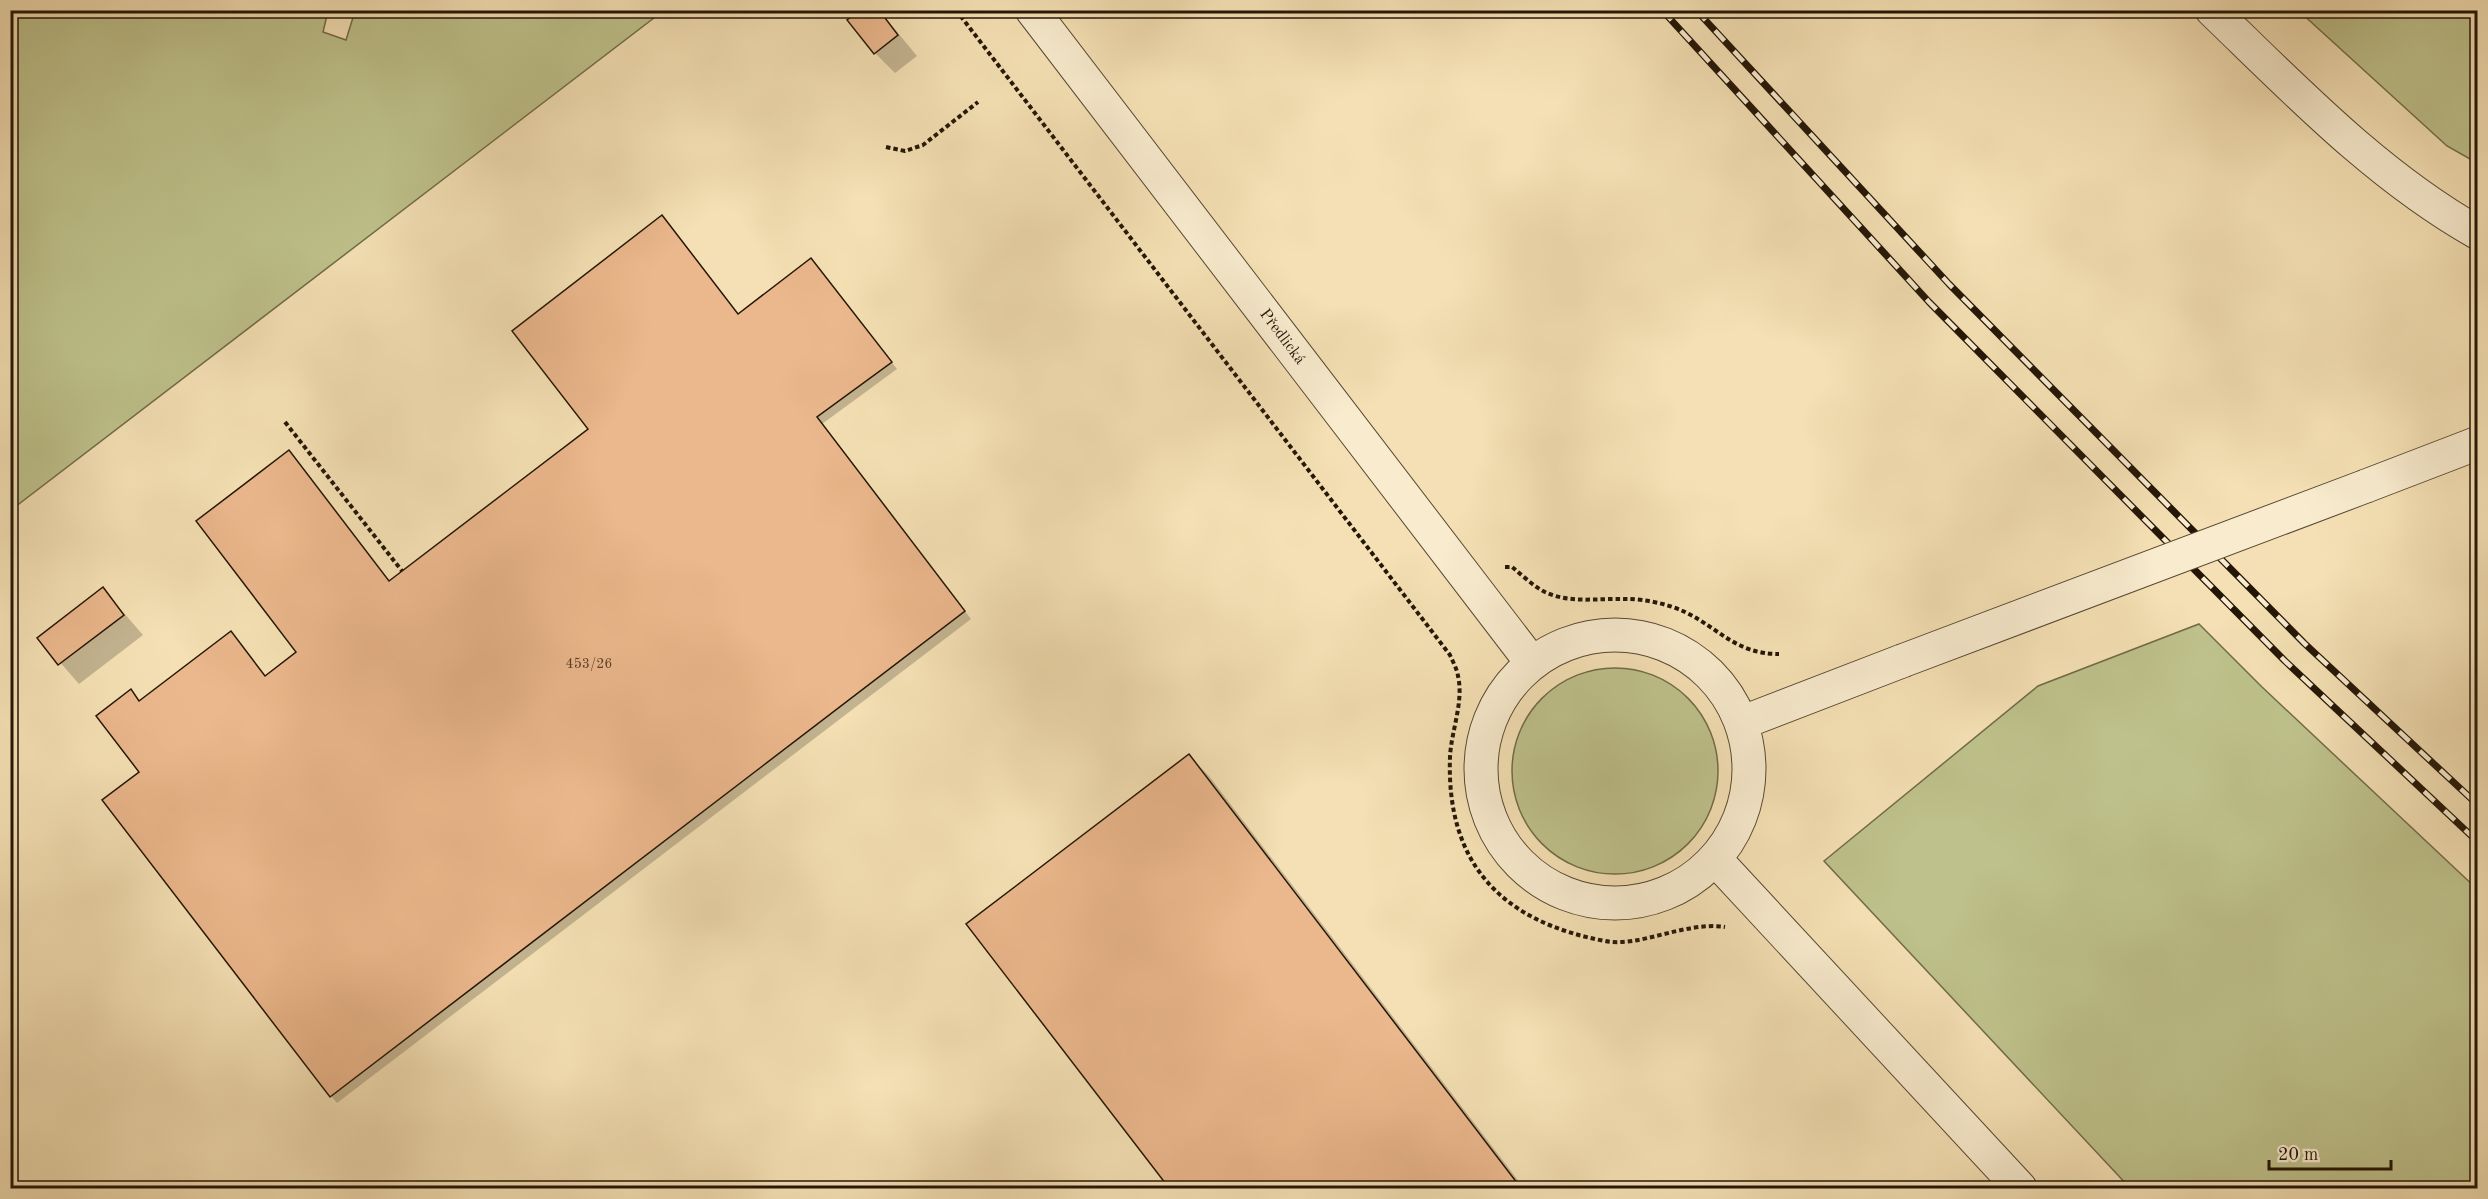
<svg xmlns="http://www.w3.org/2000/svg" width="2488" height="1199" viewBox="0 0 2488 1199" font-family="'Old Standard TT',serif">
	<rect width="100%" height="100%" fill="#f4e0b4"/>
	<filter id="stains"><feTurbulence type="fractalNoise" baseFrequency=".00333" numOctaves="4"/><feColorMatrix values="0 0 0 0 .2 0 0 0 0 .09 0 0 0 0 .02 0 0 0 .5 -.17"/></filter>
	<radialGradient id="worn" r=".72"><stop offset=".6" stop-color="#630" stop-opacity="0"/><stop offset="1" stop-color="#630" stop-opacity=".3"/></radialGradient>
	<path fill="#bec18b" stroke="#716c48" stroke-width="1.5" d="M11 10 328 11 323 32 346 40 355 11H663L11 510Z
		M2299 11H2477V163L2447 146Z
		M2199 624 2262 687 2477 889V1188H2130L1824 861 2038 686Z
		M1512 771a103 103 0 1 1 206 0a103 103 0 1 1-206 0Z"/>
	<path fill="#0003" d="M879 10 917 56 895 73 875 53 850 20Z
		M662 217 739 316 817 267 897 369 822 424 971 619 337 1103 331 1096 141 773 131 691 140 702 266 677 298 652 295 459 390 582 590 429Z
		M103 589 143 635 79 684 39 638Z
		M1189 756 1209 776 1524 1188H1171L968 924Z"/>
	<path fill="#ebb78c" stroke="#241606" stroke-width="1.5" d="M860 10H879L898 35 874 54 847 20Z
		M662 215 738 314 811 258 892 362 817 417 965 611 330 1097 102 800 139 772 96 716 131 689 139 701 231 631 265 676 296 652 196 521 289 450 389 581 588 429 512 331Z
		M103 587 124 615 58 665 37 638Z
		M1189 754 1521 1188H1169L966 924Z"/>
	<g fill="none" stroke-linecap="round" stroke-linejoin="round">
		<defs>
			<path id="minor" d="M1032 10 1532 663
				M2366 486 2478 443
				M1481 769a134 134 0 1 1 268 0a134 134 0 1 1-268 0Z
				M1741 723 1902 661
				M1715 859 2020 1188"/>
			<path id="tertiary" d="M2212 10C2295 90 2377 176 2478 233"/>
		</defs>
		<use href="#minor" stroke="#584832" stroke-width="35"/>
		<use href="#tertiary" stroke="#584832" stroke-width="35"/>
		<path stroke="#241606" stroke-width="4" stroke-dasharray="4.5 3" stroke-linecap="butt" d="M956 10 1450 655C1453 662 1457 669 1458 676 1464 702 1451 732 1450 757 1446 864 1502 922 1605 941 1639 948 1685 921 1725 927
			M886 147 905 151 923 145 978 102
			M285 422 402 571
			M1505 567H1512C1522 575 1533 586 1545 592 1570 604 1600 598 1627 599 1645 599 1668 604 1685 612 1720 629 1736 654 1779 654"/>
		<use href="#minor" stroke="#f8ebce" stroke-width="33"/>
		<use href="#tertiary" stroke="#f8ebce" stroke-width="33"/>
		<defs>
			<path id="rail" d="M1662 10 1929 302 2285 661 2478 842
				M1696 10 1949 284 2304 643 2478 805"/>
		</defs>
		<use href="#rail" stroke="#241606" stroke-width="7"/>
		<use href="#rail" stroke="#f8ebce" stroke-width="4.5" stroke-dasharray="14" stroke-linecap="butt"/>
		<defs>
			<path id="minor-bridge" d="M1902 661 2366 486"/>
		</defs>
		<use href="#minor-bridge" stroke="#584832" stroke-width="35" stroke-linecap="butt"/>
		<use href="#minor-bridge" stroke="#f8ebce" stroke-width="33"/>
	</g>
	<g text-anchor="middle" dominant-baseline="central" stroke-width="6" stroke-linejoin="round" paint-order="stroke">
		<g font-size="14" fill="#563e28">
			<text x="589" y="664">453/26</text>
		</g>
		<g font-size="16" fill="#241606" stroke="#f8ebce">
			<text transform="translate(1282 337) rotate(53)">Předlická</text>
		</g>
	</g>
	<rect width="2488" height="1199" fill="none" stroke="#f4e0b4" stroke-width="36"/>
	<rect x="12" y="12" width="2464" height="1175" fill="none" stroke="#241606" stroke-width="3"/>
	<rect x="18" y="18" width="2452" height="1163" fill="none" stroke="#241606" stroke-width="1.5"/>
	<path d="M2269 1160v9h122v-9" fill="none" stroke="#241606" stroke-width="3"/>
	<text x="2278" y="1160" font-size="18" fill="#241606" stroke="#f8ebce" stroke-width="4.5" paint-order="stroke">20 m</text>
	<rect width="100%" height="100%" filter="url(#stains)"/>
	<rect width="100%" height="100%" fill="url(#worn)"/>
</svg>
